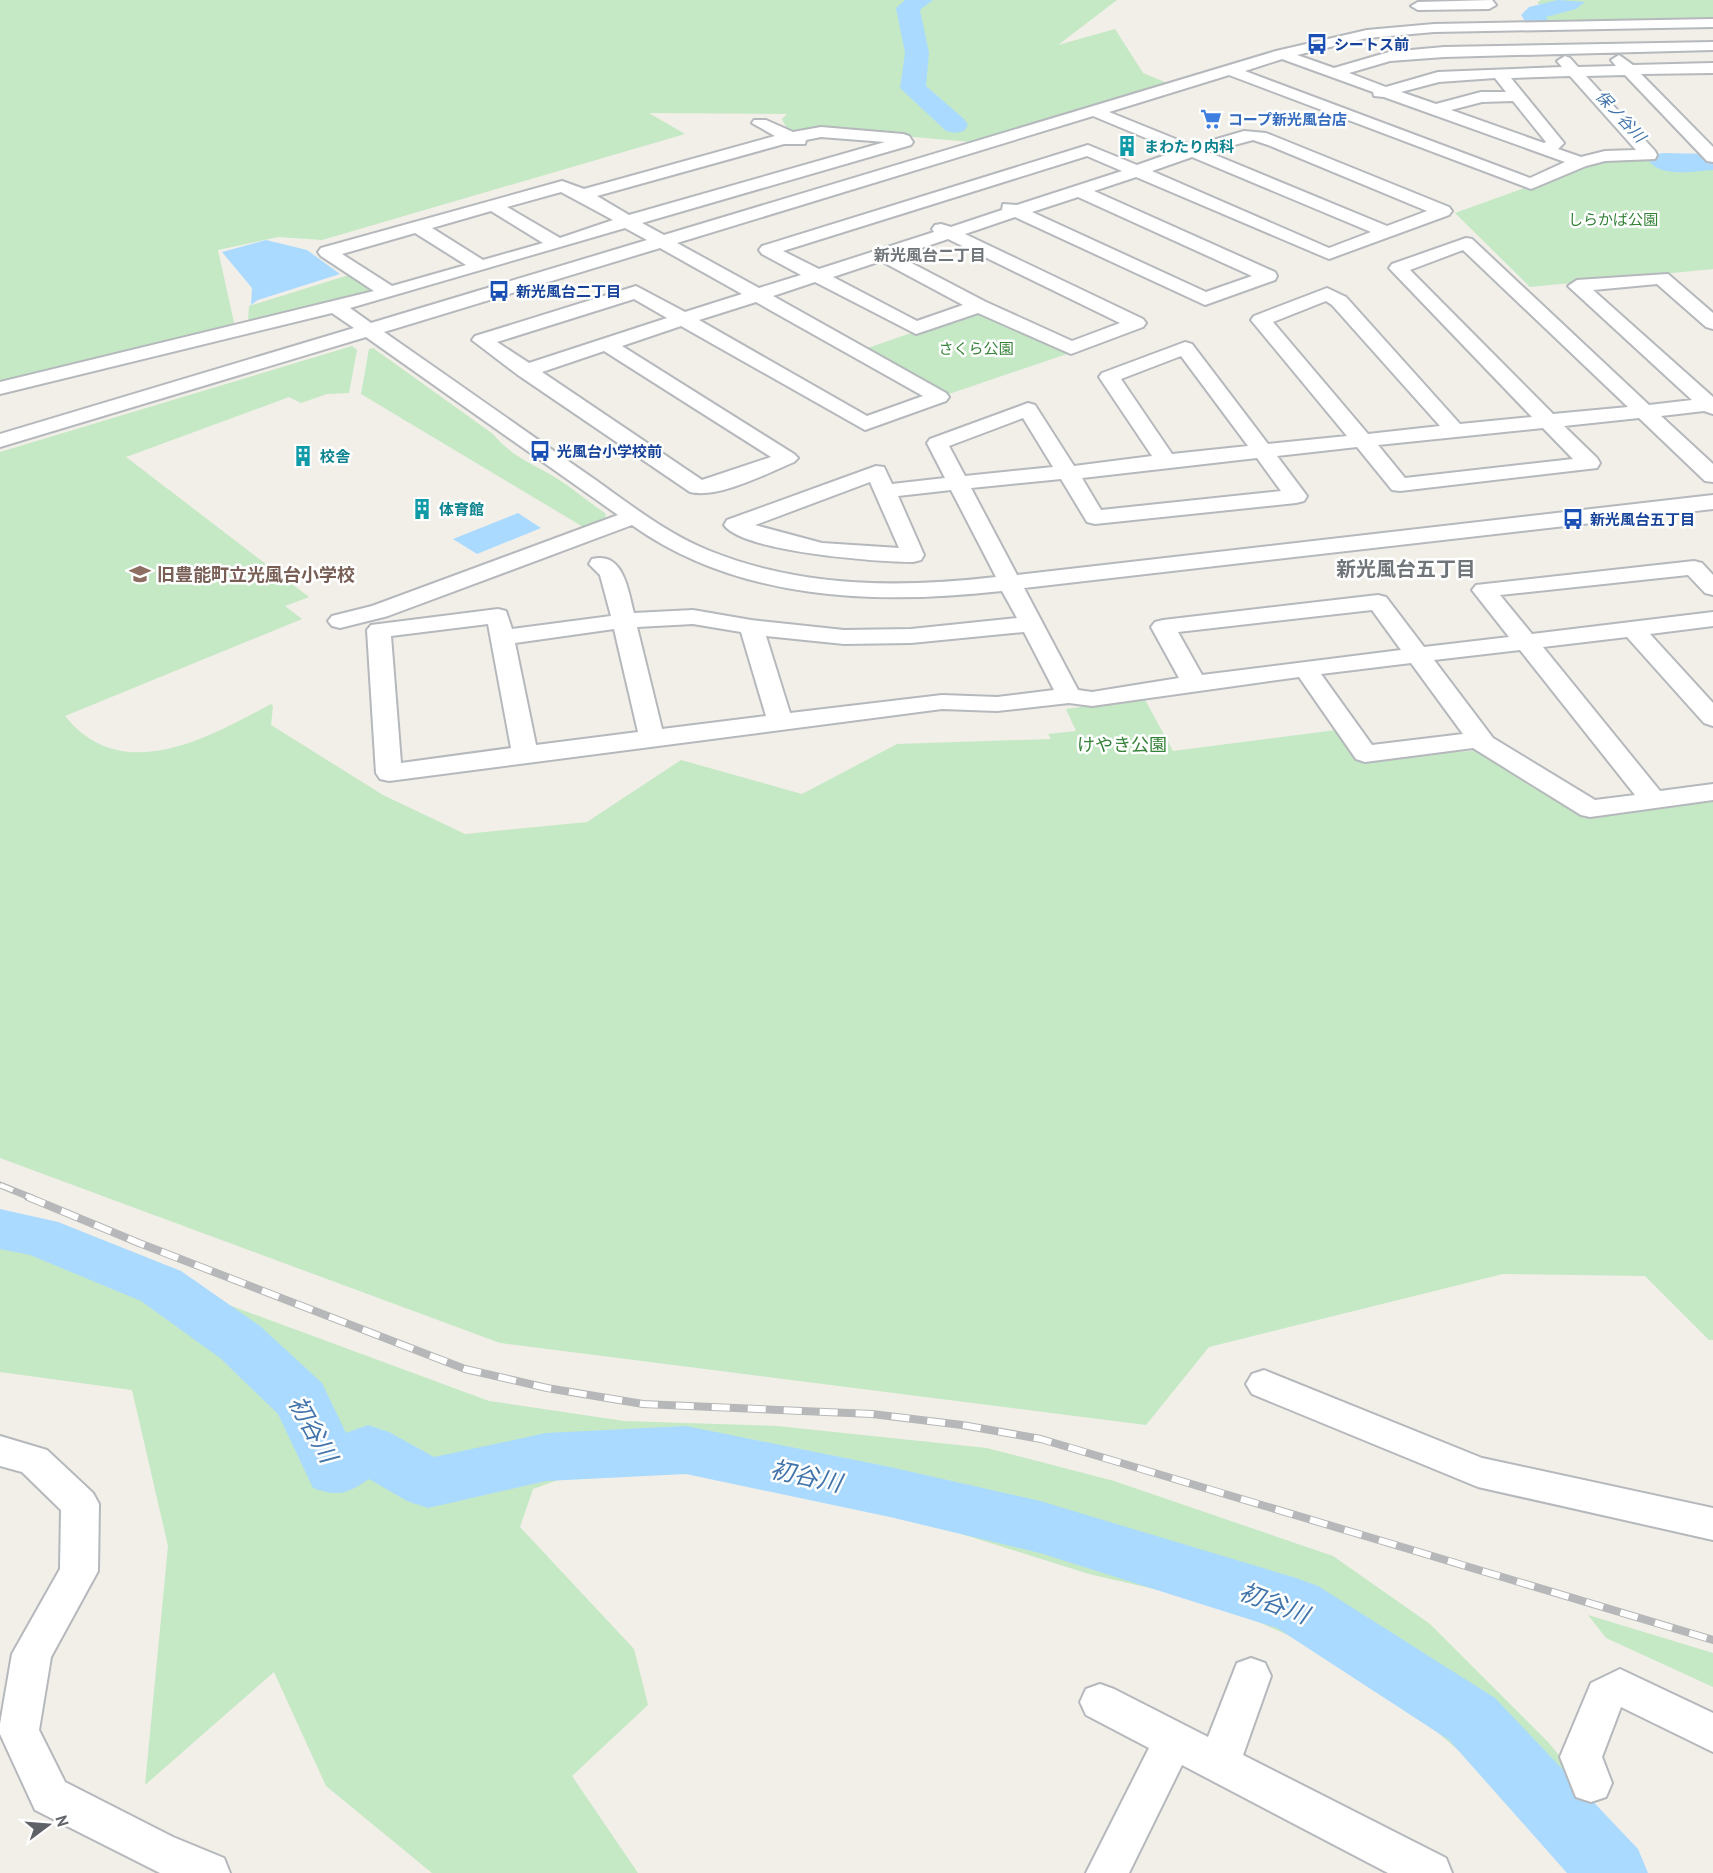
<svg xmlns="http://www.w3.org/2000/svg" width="1713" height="1873" viewBox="0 0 1713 1873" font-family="'PT Sans','Noto Sans JP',sans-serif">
	<rect width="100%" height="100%" fill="#f1efe8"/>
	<path fill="#c5e8c5" d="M0 0H1117L1058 45 1115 29 1143 73 1167 83 971 142 823 129 801 135 786 127 782 119 787 114 649 113 685 134 322 240 278 237 218 250 235 327 0 381Z
		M1541 0H1713V20L1544 22 1540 13 1573 4 1569 2 1546 7 1537 3Z
		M1653 157 1668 164 1713 163V269L1530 287 1455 213 1603 160Z
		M352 274 375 290 371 295 248 323 249 306Z
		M974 311 985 312 1067 354 946 395 865 349Z
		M352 346 357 350 349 393 327 394 301 403 289 397 126 457 309 597 285 606 302 619 65 716C122 787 208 738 271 704L273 706 271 725 383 795 465 834 587 822 681 760 802 794 897 744 1051 739 1048 734 1076 731 1066 709 1144 698 1173 751 1336 730 1357 760 1482 750 1583 817 1713 799V1340H1709L1645 1276 1503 1274 1209 1347 1146 1425 500 1343 0 1158V452Z
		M373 348 493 434C510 455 530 463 553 476 571 487 589 502 606 514L604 521 585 528 361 394 369 349Z
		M0 1209 172 1284 489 1401 624 1421 777 1426 987 1448 1114 1481 1333 1556 1430 1624 1548 1742 1583 1784 1551 1840 1500 1786 1436 1731 1312 1646 1219 1604 1089 1574 930 1524 831 1488 694 1463 602 1464 533 1489 520 1527 634 1649 648 1705 572 1776 638 1873H432L326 1786 274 1672 145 1785 168 1546 132 1390 0 1372Z
		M1588 1615 1713 1653V1687L1606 1638Z"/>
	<path fill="#aadaff" d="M266 240 307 250 340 274 258 300 251 305 252 288 222 252Z
		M518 513 541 528 477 554 453 539Z"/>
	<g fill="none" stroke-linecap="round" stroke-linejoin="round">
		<path fill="#aadaff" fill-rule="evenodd" d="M905 0H933L920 10 929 53 926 86 964 119 968 125 964 131 955 133 946 131 900 88 905 53 896 8Z
			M1558 0 1585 2 1576 9 1546 17 1549 22 1545 27H1529L1521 15 1529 7Z
			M1663 153 1713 154V170C1695 171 1661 178 1649 161L1653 155Z
			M0 1209 58 1222 181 1271 260 1326 322 1383 346 1433 368 1425 389 1432 434 1457 546 1433 686 1426 890 1467 1040 1501 1296 1578 1318 1586 1495 1698 1638 1849 1648 1873H1567L1449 1740 1277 1628 1040 1553 890 1517 686 1474 546 1481 428 1508 407 1501 369 1479C347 1494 338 1497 313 1488L278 1414 220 1358 141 1301 30 1255 0 1249Z"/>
		<defs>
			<path id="minor" d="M1492 0 1496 5 1489 9 1418 10 1411 6 1418 2Z
				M1713 19V27L1434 32 1367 38 1297 55 1334 68 1389 52 1444 47 1713 42V50L1444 57 1390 61 1349 73 1386 87 1438 72 1562 67 1557 61 1565 56 1570 58 1578 67 1616 66 1611 60 1619 55 1633 65 1713 63V73L1641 74 1713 147V162L1707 161 1625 75 1586 76 1655 151 1657 155 1655 159 1605 161 1586 166 1531 189 1229 75 1109 112 1193 146 1244 131 1266 133 1449 207 1452 211 1449 215 1329 259 1136 177 1094 191 1275 272 1277 276 1275 280 1205 305 1015 217 965 234 1143 319 1146 323 1143 327 1071 354 978 313 916 334 815 282 773 296 946 393 949 397 946 401 865 430 681 326 622 346 794 454 798 458 794 462C768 473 718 499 690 492L518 375 472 340 475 336 636 286 685 312 742 294 660 248 384 332C450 378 517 425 584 472 625 500 664 533 710 551 802 588 899 588 996 577L951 490 898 496 924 555 921 560 913 562C879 562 743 552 724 525L727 520 876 466 884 467 892 484 945 478 927 443 930 439 1028 403 1035 405 1074 466 1152 456 1099 377 1102 373 1185 342 1192 344 1268 444 1347 436 1251 320 1254 316 1327 288 1346 297 1460 424 1532 417 1389 268 1392 264 1466 238 1472 239 1649 405 1692 400 1568 286 1577 280 1668 274 1713 313V329L1706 327 1657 284 1593 290 1713 397V414L1704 411 1661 416 1713 464V482L1705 481 1639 418 1564 426 1597 458 1600 463 1597 468 1400 491 1392 490 1357 447 1277 456 1307 496 1304 501 1296 503 1095 524 1087 522 1061 479 971 488 1017 575 1713 495V509L1024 588 1078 690 1092 692 1179 678 1151 627 1155 622 1163 620 1378 595 1386 597 1424 647 1509 637 1472 590 1476 585 1694 561 1702 563 1713 575V595L1705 593 1688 575 1500 595 1532 634 1713 612V626L1650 634 1713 703V726L1704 723 1627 637 1543 647 1660 791 1713 784V800L1590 817 1581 815 1473 748 1365 762 1356 759 1299 677 1092 706 1069 703 997 711 942 709 389 781 380 779 376 773 367 630 371 625 498 609 506 611 512 629 611 616 600 575 589 564 592 559C624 551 628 591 634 613L693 610 751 620 844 630 911 629 1017 618 1002 591C876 605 739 601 632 525L388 616 340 628 332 626 328 621 332 616 372 606 618 515 366 337 0 447V434L354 328 332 313 0 394V382L374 291 321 256 318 252 321 248 562 181 584 189 775 136 752 123 754 120H766L793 132 821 127 903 134 909 136 913 142 911 145 642 223 664 235 1276 51 1367 30 1434 24ZM1282 59 1373 92 1374 96 1384 97 1565 162 1530 178 1245 71ZM1570 76 1636 150 1605 151 1581 157 1558 149 1564 143 1511 78ZM1495 78 1506 92H1481L1436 104 1401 92 1439 82ZM1513 101 1546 142 1544 143 1451 110 1482 102ZM1093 116 1177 151 1137 165 1088 145 762 246 759 250 762 254 801 275 759 288 677 243ZM821 137 885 142 629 215 597 196 784 144H805L806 140ZM1253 140 1268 145 1427 211 1387 226 1208 152ZM1087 156 1122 171 1017 205 1003 204 1002 210 951 227 941 224 935 225 932 229 934 232 819 269 783 251ZM1192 157 1371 232 1329 248 1152 171ZM561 192 613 220 560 238 507 207ZM1078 197 1252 276 1206 292 1032 212ZM491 211 543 243 483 260 432 228ZM625 228 647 240 371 323 350 308ZM415 233 466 265 392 286 342 254ZM948 239 1120 323 1072 341 986 302 898 256ZM1463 250 1628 407 1553 414 1410 270ZM881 261 963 305 917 321 833 277ZM634 299 667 318 529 363 497 342ZM1326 301 1332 305 1440 426 1368 434 1273 322ZM756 302 923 396 867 416 699 320ZM604 351 771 457 702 480 542 372ZM1181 356 1248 446 1172 454 1121 379ZM1023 418 1053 467 965 476 949 446ZM1543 428 1573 459 1405 478 1378 445ZM1257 458 1281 491 1101 510 1082 478ZM870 482 899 548 822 543 755 525ZM1372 610 1401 650 1202 675 1178 632ZM488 624 511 748 401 763 391 636ZM693 624 741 632 766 716 662 729 637 627ZM614 629 638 732 536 745 515 643ZM1024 632 1054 690 997 697 942 695 790 713 766 636 844 644 911 643ZM1520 650 1635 795 1595 800 1493 738 1434 660ZM1411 663 1463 734 1372 745 1321 674Z
				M1264 1370 1482 1458 1713 1508V1540L1478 1487 1252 1394 1246 1384 1252 1374Z
				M0 1436 47 1450 93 1493 99 1504 98 1571 51 1657 39 1730 65 1782 173 1837 224 1858 230 1873H160L35 1810 0 1734V1724L12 1654 60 1569 61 1510 22 1472 0 1466Z
				M1251 1658 1265 1663 1271 1676 1243 1755 1446 1858 1452 1873H1388L1182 1765 1129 1873H1086L1149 1748 1086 1715 1080 1702 1086 1689 1100 1684 1114 1689 1208 1737 1237 1663Z
				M1620 1669 1713 1713V1752L1621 1707 1602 1757 1612 1783 1606 1797 1591 1802 1576 1797 1560 1757 1591 1683Z"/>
		</defs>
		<use href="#minor" stroke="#b5b8bc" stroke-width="4"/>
		<use href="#minor" fill="#fff" fill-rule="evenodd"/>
		<defs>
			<path id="rail-far1" d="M0 1185 32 1198"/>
			<path id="rail" d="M28 1197 139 1243 465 1369 547 1388 643 1404 872 1414 962 1425 1041 1439 1713 1640"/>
		</defs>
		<use href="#rail-far1" stroke="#b6b7b8" stroke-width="7"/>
		<use href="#rail" stroke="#b6b7b8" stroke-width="8"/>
		<use href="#rail-far1" stroke="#fff" stroke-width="4.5" stroke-dasharray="14" stroke-linecap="butt"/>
		<use href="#rail" stroke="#fff" stroke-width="6" stroke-dasharray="18" stroke-linecap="butt"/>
	</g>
	<defs>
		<symbol id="bus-bare" viewBox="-9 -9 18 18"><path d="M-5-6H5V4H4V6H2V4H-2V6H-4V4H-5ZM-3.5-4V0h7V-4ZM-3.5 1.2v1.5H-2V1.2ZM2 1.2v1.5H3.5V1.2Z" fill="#1a4fb4" stroke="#fff" stroke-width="2.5" paint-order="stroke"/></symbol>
		<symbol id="supermarket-bare" viewBox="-9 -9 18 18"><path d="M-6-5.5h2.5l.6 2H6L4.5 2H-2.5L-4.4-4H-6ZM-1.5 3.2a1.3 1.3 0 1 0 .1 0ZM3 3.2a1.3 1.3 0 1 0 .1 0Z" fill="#3f7fe0" stroke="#fff" stroke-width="2.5" paint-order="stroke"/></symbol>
		<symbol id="building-bare" viewBox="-9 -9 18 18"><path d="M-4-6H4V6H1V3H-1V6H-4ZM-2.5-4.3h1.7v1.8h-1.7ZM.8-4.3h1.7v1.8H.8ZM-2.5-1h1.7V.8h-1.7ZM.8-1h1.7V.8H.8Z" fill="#0f9aa8" stroke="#fff" stroke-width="2.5" paint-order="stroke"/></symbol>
		<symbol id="school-bare" viewBox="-9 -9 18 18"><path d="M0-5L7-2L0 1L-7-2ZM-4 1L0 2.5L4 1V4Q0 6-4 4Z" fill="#8d6e63" stroke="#fff" stroke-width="2.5" paint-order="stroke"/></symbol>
	</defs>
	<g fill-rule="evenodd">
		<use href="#bus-bare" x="1302" y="29" width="30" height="30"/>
		<use href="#supermarket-bare" x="1196" y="104" width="30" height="30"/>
		<use href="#building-bare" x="1112" y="131" width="30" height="30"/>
		<use href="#bus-bare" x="484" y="276" width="30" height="30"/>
		<use href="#bus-bare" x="525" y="436" width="30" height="30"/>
		<use href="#building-bare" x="288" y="441" width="30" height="30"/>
		<use href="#building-bare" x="407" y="494" width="30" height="30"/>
		<use href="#bus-bare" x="1558" y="504" width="30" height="30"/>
		<use href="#school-bare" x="125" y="559" width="30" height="30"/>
	</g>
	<g text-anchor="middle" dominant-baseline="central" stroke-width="5" stroke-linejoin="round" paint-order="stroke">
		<g font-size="15" font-weight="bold" fill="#164399" stroke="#fff" text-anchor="start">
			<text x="1334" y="44">シートス前</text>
			<text x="516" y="291">新光風台二丁目</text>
			<text x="557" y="451">光風台小学校前</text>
			<text x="1590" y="519">新光風台五丁目</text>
		</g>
		<g font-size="15" font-weight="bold" fill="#366cbe" stroke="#fff" text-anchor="start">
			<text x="1228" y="119">コープ新光風台店</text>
		</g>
		<g font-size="15" font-weight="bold" fill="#0d838f" stroke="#fff" text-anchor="start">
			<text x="1144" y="146">まわたり内科</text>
			<text x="320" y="456">校舎</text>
			<text x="439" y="509">体育館</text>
		</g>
		<g font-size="15" fill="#348238" stroke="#fff">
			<text x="1613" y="219">しらかば公園</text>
			<text x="976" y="348">さくら公園</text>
		</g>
		<g font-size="16" font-style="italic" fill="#4174aa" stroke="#fff">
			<text transform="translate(1621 116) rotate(47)">保ノ谷川</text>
		</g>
		<g font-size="16" font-weight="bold" fill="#70757a" stroke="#fff">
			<text x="930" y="255">新光風台二丁目</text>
		</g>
		<g font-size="18" font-weight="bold" fill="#785e54" stroke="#fff" text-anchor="start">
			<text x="157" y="574">旧豊能町立光風台小学校</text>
		</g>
		<g font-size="18" fill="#348238" stroke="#fff">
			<text x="1122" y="744">けやき公園</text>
		</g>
		<g font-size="20" font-weight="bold" fill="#70757a" stroke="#fff">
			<text x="1406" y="569">新光風台五丁目</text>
		</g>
		<g font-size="24" font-style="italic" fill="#4174aa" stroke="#fff">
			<text transform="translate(313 1429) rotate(61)">初谷川</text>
			<text transform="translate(806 1476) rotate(12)">初谷川</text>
			<text transform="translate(1274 1603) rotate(21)">初谷川</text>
		</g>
	</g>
	<g transform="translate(48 1825) rotate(74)" stroke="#ffffff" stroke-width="4.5" paint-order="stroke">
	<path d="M0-4.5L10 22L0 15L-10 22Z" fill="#5f6368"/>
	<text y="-9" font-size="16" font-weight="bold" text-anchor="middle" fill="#5f6368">N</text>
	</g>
</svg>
